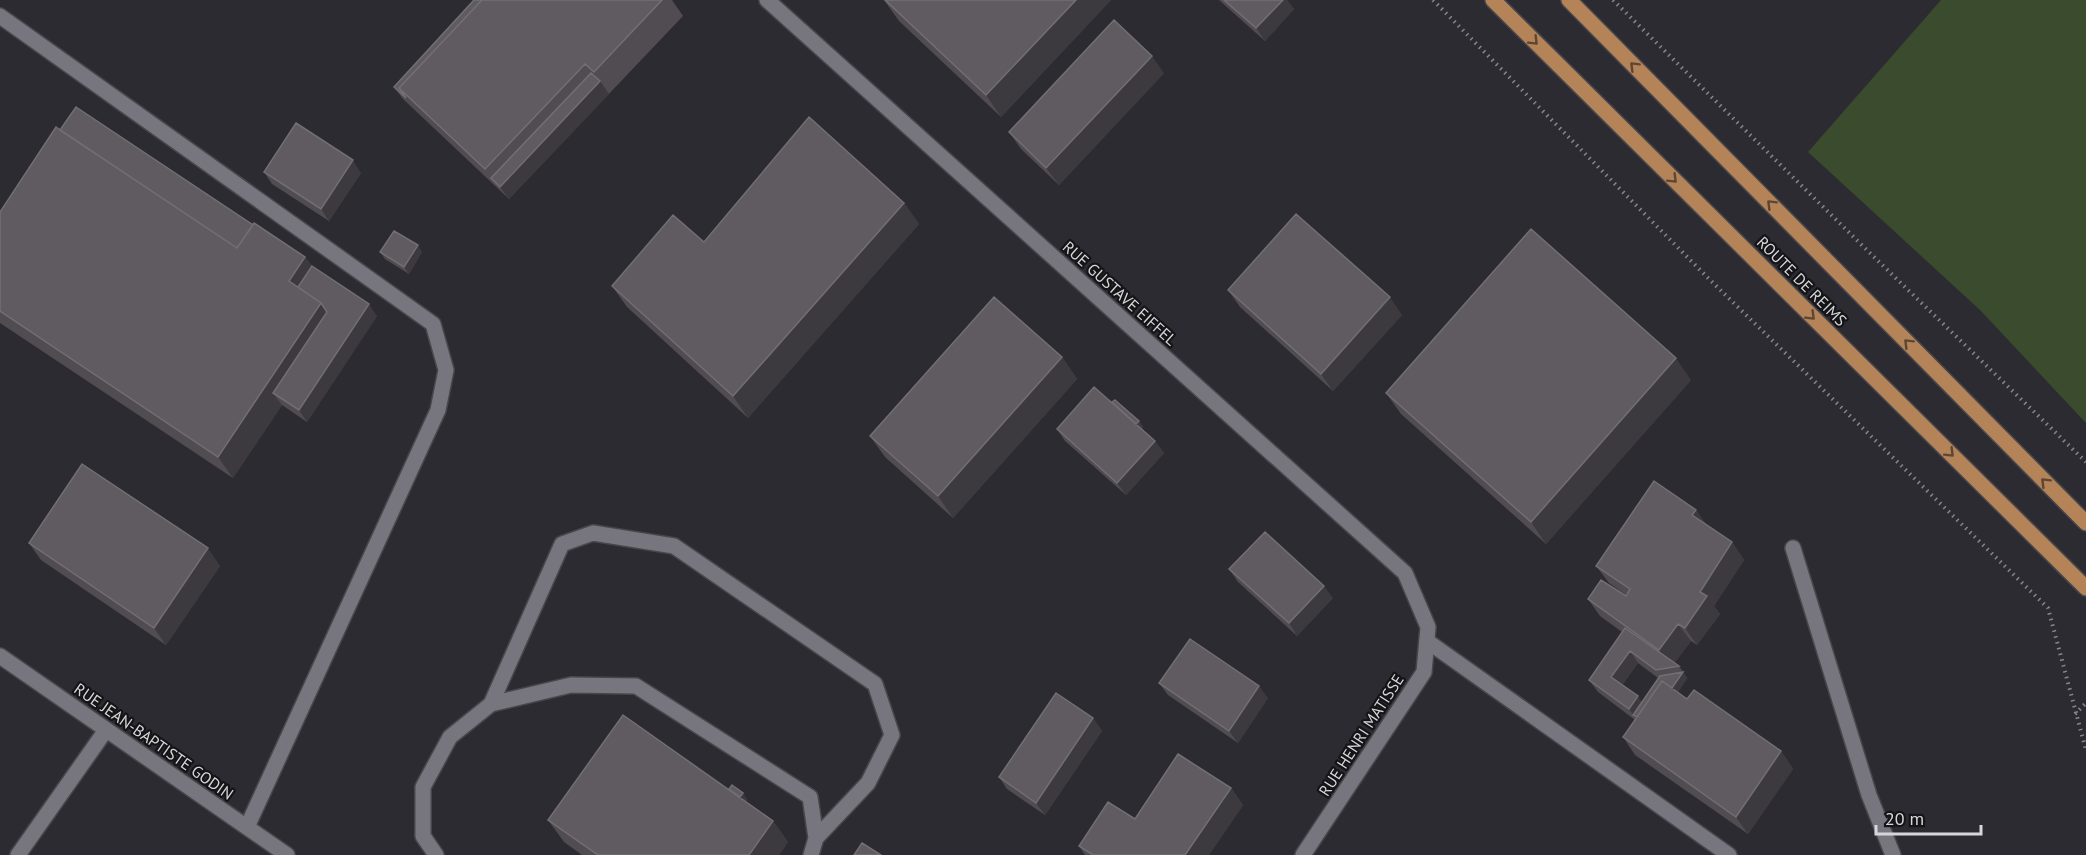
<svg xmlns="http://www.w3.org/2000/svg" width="2086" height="855" viewBox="0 0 2086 855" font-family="'PT Sans',sans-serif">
	<rect width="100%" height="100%" fill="#2c2b32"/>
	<path fill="#3a4c2d" d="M1941 0H2086V423L1980 310 1808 152Z"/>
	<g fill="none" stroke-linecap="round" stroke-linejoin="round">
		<defs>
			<path id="service" d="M0 16 433 324 446 370 438 410 247 827
				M1793 548 1869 795 1893 855
				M1427 641 1729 855
				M491 704 562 544 593 533 674 546 875 684 892 735 868 783 816 838
				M18 855 106 730
				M436 855 423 836V787L450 737 491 704 571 685 636 686 810 797 816 838 811 855"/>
			<path id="minor" d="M767 0 1405 573 1428 627 1424 672 1303 855
				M0 656 287 855"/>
			<path id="primary" d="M1493 0 2086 588
				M1569 0 2086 523"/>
		</defs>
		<use href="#service" stroke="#47474b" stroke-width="18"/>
		<use href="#minor" stroke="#47474b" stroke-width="18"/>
		<use href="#primary" stroke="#47474b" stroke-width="18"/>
		<path stroke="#86868b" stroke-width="4" stroke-dasharray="1.5 4.5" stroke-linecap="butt" d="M1433 0 1709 279 2048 608 2086 750
			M1613 0 1874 257 2086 462
			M2075 714 2086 703"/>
		<use href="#service" stroke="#77767e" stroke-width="15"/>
		<use href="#minor" stroke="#77767e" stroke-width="15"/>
		<use href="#primary" stroke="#b58358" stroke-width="15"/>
	</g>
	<path fill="#514c52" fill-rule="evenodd" d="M474 0H672L683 16 509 199 403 99 394 87Z
		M884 0H1111L1001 117 899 21Z
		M1219 0H1287L1294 9 1265 41Z
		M1164 73 1059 185 1021 149 1009 132Z
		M60 130 253 225 305 257 312 266 377 316 307 422 282 405 233 478 0 323V212Z
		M264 172 361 173 329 221 272 184Z
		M904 203 919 224 748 418 627 307 612 286 704 242Z
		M380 252H422L409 274 385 259Z
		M1228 290 1402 315 1333 391 1240 307Z
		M1062 357 1077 379 953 518 885 457 870 436Z
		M1691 380 1546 544 1401 414 1386 393Z
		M1112 402 1139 421 1143 427 1142 429 1155 441 1164 453 1126 495 1065 441 1057 429Z
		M1696 510 1707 526 1732 542 1744 560 1714 606 1720 614 1697 645 1691 641 1674 663 1679 666 1687 678 1678 692 1687 699 1781 751 1793 769 1748 834 1635 755 1623 737 1635 720 1598 692 1589 680 1622 632 1600 616 1588 599 1626 595 1609 583 1596 566ZM1638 663 1658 678 1642 702 1622 685Z
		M29 543 220 566 166 645 41 560Z
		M1229 569 1333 598 1297 636 1238 582Z
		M1159 683 1268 698 1238 743 1168 695Z
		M1093 718 1102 731 1045 815 1007 789 999 777Z
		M1231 788 1243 805 1209 855H1085L1079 846 1135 819Z
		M729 789 743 793 747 800 746 802 773 821 788 842 779 855H582L564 842 548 820Z"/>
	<path fill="#3c393f" d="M1076 0H1111L1001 117 986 95Z
		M1283 0H1287L1294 9 1265 41 1256 28Z
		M1152 56 1164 73 1059 185 1046 168Z
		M600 81 609 94 509 199 500 187Z
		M353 160 361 173 329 221 321 209Z
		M904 203 919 224 748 418 733 396Z
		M418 245 422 252 409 274 404 267Z
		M305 257 321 279 307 298 289 281Z
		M1390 297 1402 315 1333 391 1321 374Z
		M321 303 336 324 273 393 282 405 233 478 218 457Z
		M369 304 377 316 307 422 299 410Z
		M1062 357 1077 379 953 518 938 496Z
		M1676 358 1691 380 1546 544 1531 522Z
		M1139 421 1143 427 1139 431 1135 425Z
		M1155 441 1164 453 1126 495 1117 483Z
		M1696 510 1708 527 1692 515Z
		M1732 542 1744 560 1714 606 1720 614 1697 645 1685 628 1700 592Z
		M208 548 220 566 166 645 154 628Z
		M1324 586 1333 598 1297 636 1289 623Z
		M1678 624 1691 641 1672 667 1659 650Z
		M1630 651 1638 663 1620 689 1611 677Z
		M1683 672 1687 679 1652 731 1648 724Z
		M1259 686 1268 698 1238 743 1229 731Z
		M1638 696 1646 709 1633 715 1629 709Z
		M1093 718 1102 731 1045 815 1036 803Z
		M1781 751 1793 769 1748 834 1736 817Z
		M1231 788 1243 805 1209 855H1185Z
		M743 793 747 800 741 809 736 803Z
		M773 821 788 842 779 855H749Z"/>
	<path fill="#5f5b61" stroke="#726f74" stroke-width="1.5" d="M474 0H482L399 88 406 98 394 87Z
		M482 0H662L594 72 585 64 485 169 399 88Z
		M885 0H1076L986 95Z
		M1224 0H1283L1256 28Z
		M1114 20 1152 56 1046 168 1009 132Z
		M591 73 600 81 500 187 491 178Z
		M76 107 253 225 237 248 60 130Z
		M809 117 904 203 733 396 612 286 673 215 704 242Z
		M296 123 353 160 321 209 264 172Z
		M56 127 237 248 254 223 305 257 289 281 321 303 218 457 0 311V212Z
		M1296 214 1390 297 1321 374 1228 290Z
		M1531 229 1676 358 1531 522 1386 393Z
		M394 231 418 245 404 267 380 252Z
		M312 266 369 304 299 410 273 393 327 312 321 303 298 287Z
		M994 297 1062 357 938 496 870 436Z
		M1094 387 1155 441 1117 483 1057 429Z
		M1115 400 1139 421 1136 424 1112 402Z
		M82 464 208 548 154 628 29 543Z
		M1654 481 1696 510 1692 515 1732 542 1700 592 1707 596 1685 628 1678 624 1659 650 1588 599 1601 580 1626 596 1630 589 1596 566Z
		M1265 532 1324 586 1289 623 1229 569Z
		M1625 628 1679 666 1656 670 1630 651 1611 677 1638 696 1629 709 1589 680Z
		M1190 639 1259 686 1229 731 1159 683Z
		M1683 672 1672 688 1662 681 1637 717 1633 715 1660 676Z
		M1662 681 1687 699 1694 690 1781 751 1736 817 1623 737Z
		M1056 693 1093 718 1036 803 999 777Z
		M623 715 773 821 749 855H598L548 820Z
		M1178 754 1231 788 1185 855H1093L1079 846 1108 802 1135 819Z
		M732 785 743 793 740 797 729 789Z
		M862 843 881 855H854Z"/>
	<defs><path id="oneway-chevron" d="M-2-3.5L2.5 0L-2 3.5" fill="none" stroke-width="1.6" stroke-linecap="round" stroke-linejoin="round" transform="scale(1.5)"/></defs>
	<g stroke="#5d4634">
		<use href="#oneway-chevron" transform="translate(1534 41) rotate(45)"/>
		<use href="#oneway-chevron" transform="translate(1634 66) rotate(-135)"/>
		<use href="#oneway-chevron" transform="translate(1673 179) rotate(45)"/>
		<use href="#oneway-chevron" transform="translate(1771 204) rotate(-135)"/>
		<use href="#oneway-chevron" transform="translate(1811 316) rotate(45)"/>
		<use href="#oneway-chevron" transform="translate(1908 343) rotate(-135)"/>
		<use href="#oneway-chevron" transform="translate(1950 453) rotate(45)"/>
		<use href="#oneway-chevron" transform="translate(2045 482) rotate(-135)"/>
	</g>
	<g text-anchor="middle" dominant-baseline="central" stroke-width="4.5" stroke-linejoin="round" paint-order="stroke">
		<g font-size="16" fill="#d7d7db" stroke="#151417">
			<text transform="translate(1802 281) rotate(45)">ROUTE DE REIMS</text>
			<text transform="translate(1120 293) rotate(42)">RUE GUSTAVE EIFFEL</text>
			<text transform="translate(1361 735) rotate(-57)">RUE HENRI MATISSE</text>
			<text transform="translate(154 741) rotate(35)">RUE JEAN-BAPTISTE GODIN</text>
		</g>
	</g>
	<path d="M1876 825v9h105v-9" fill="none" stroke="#d7d7db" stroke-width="3"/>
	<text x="1885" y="825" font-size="18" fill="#d7d7db" stroke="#151417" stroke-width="4.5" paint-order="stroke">20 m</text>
</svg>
